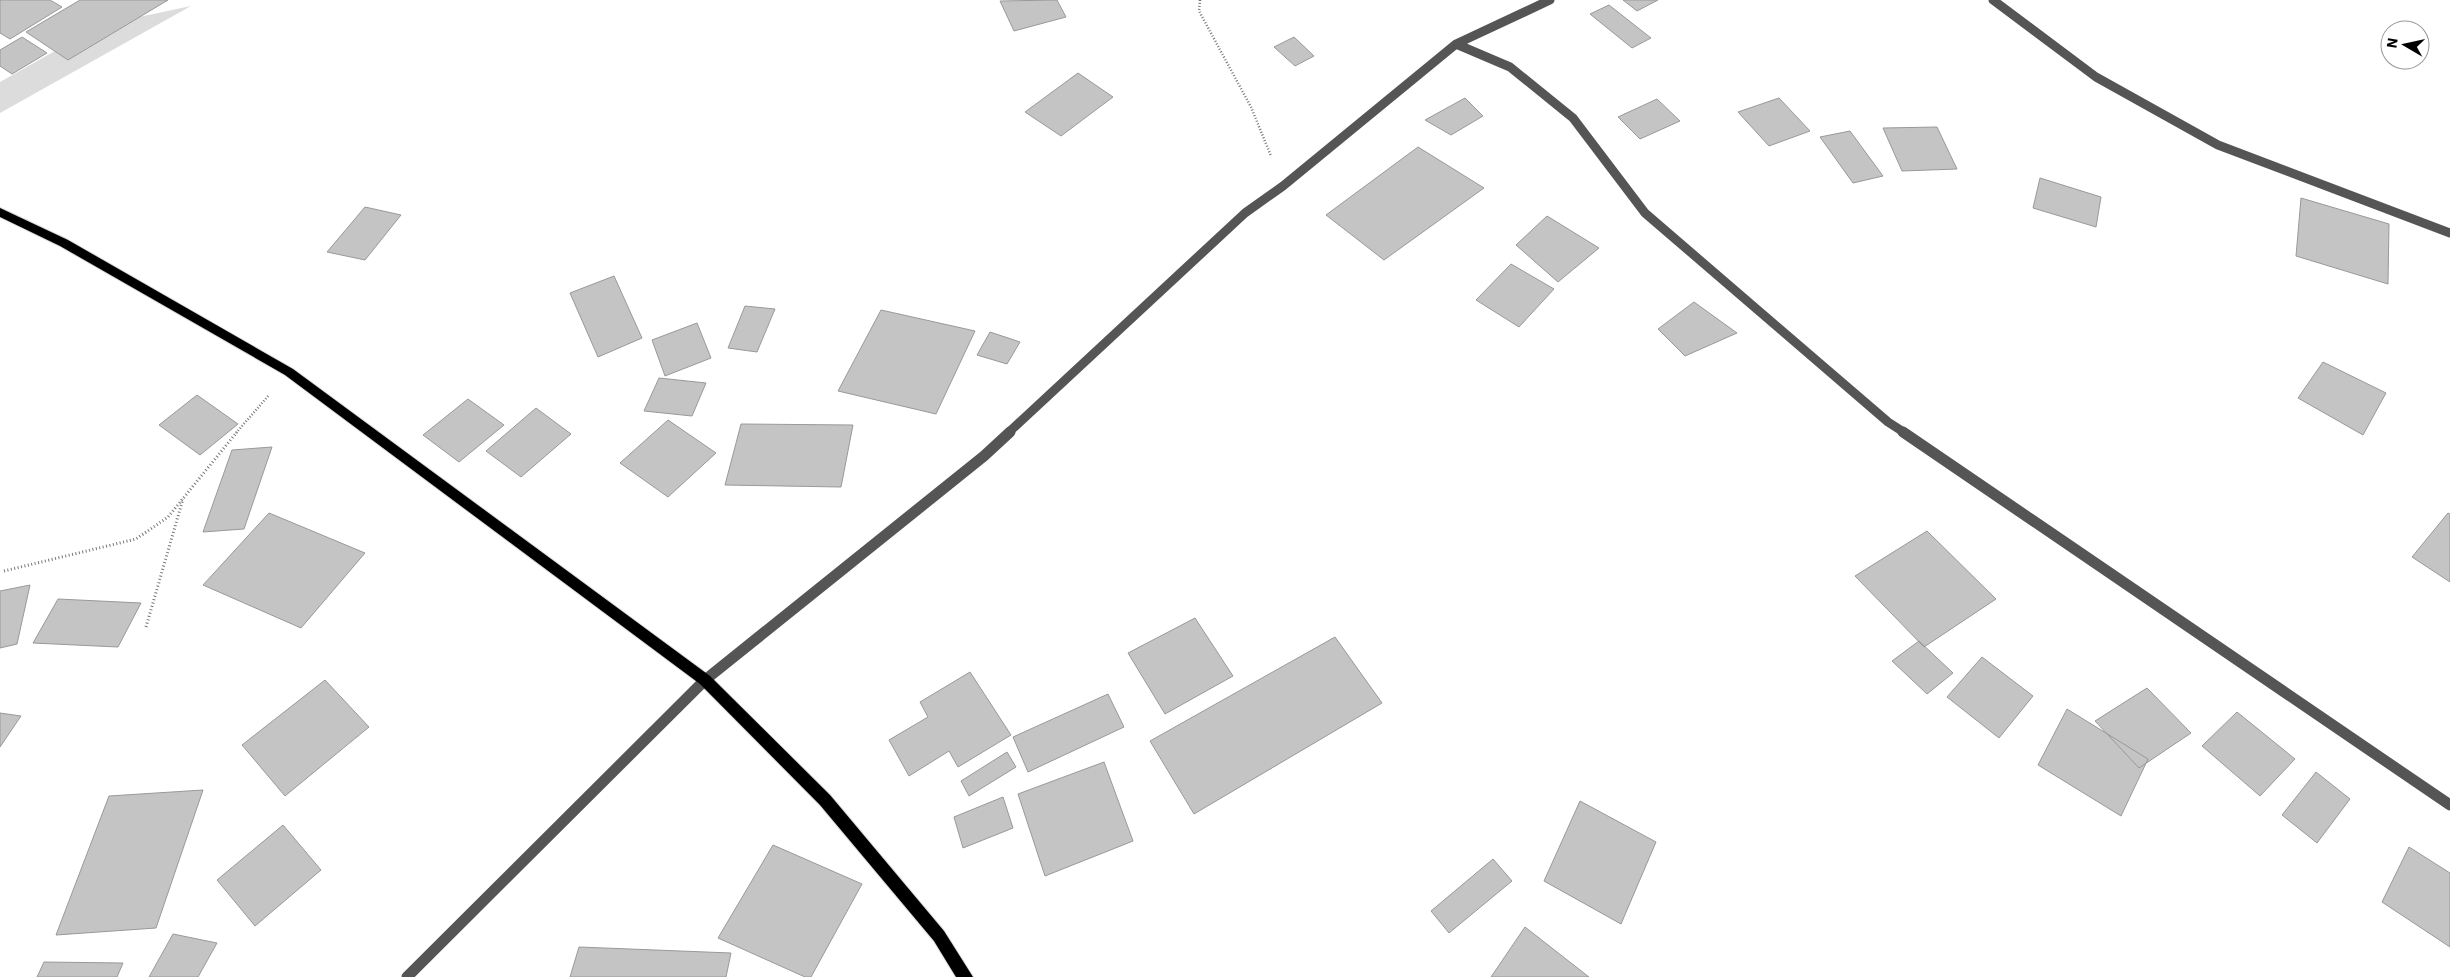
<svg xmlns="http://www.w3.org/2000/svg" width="2450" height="977" viewBox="0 0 2450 977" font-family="'IBM Plex Sans',sans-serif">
	<rect width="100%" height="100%" fill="#fff"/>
	<path fill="#dcdcdc" d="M191 6 0 113V82L101 25Z"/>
	<path fill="#c4c4c4" stroke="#999" d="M0 0H50L62 7 10 39 0 33Z
		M80 0H168L68 60 26 32Z
		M1057 0 1066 17 1014 31 1000 1Z
		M1623 0H1658L1637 11Z
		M1609 5 1651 38 1632 48 1590 14Z
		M22 37 47 53 12 74 0 66V50Z
		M1294 37 1314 56 1295 66 1274 47Z
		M1078 73 1113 97 1061 136 1025 112Z
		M1465 98 1483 116 1451 135 1425 120Z
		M1779 98 1810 131 1769 146 1738 112Z
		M1657 99 1680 121 1640 139 1618 117Z
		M1937 127 1957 169 1902 171 1883 128Z
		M1850 131 1883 176 1853 183 1820 137Z
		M1418 147 1484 188 1384 260 1326 215Z
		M2040 178 2101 197 2096 227 2033 208Z
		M2301 198 2389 224 2388 284 2296 256Z
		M365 207 401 215 365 260 327 252Z
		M1547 216 1599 248 1558 282 1516 245Z
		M1511 264 1554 289 1519 327 1476 300Z
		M614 276 642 338 598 357 570 293Z
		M1694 302 1737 333 1685 356 1658 329Z
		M745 306 775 309 757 352 728 348Z
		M881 310 975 331 936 414 838 391Z
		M697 323 711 358 665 376 652 340Z
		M990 332 1020 342 1007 364 977 355Z
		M2323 362 2386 393 2363 435 2298 398Z
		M659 378 706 383 692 416 644 411Z
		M197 395 238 424 200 455 159 425Z
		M468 399 504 425 459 462 423 435Z
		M536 408 571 434 521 477 486 451Z
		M668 420 716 453 668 497 620 463Z
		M741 424 853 425 841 487 725 485Z
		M272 447 244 529 203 532 232 450Z
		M269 513 365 553 301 628 203 585Z
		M2448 513 2450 514V582L2412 557Z
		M1927 531 1996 599 1924 647 1855 576Z
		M30 585 17 644 0 648V591Z
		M58 599 141 603 118 647 33 643Z
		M1195 618 1233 676 1165 714 1128 653Z
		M1335 637 1382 703 1194 814 1150 741Z
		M1919 641 1953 673 1927 694 1892 661Z
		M1982 657 2033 696 1999 738 1947 697Z
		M970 672 1011 735 958 767 949 751 909 776 889 740 928 717 920 702Z
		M325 680 369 727 285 796 242 745Z
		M2147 688 2191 733 2139 768 2095 721Z
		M1108 694 1124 727 1028 772 1013 737Z
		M2067 709 2148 759 2121 816 2038 765Z
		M2237 712 2295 759 2260 796 2202 746Z
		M0 713 21 716 0 747Z
		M1007 752 1016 767 969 796 961 781Z
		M1104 762 1133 841 1045 876 1018 794Z
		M2316 772 2350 799 2317 843 2282 815Z
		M203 790 156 928 56 935 109 796Z
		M1003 797 1013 828 963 848 954 817Z
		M1580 801 1656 842 1621 924 1544 881Z
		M283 825 321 870 255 926 217 880Z
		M773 845 862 884 811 977H805L718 938Z
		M2409 847 2450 873V947L2382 902Z
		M1493 859 1512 881 1449 933 1431 911Z
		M1525 927 1589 977H1491Z
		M173 934 217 943 198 977H149Z
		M579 947 731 953 726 977H570Z
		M44 962 123 963 117 977H37Z"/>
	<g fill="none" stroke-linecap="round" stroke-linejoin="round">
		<defs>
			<path id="primary" d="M0 208 68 240 293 369 710 676 830 795 944 931 973 977H956L934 941 820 805 700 684 285 375 60 246 0 217Z"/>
		</defs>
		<use href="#primary" stroke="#dbdbdb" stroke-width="2"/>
		<path stroke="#777" stroke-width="2.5" stroke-dasharray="1 2" stroke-linecap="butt" d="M1200 0 1199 11 1251 107 1271 156
			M236 433 269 395"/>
		<path stroke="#777" stroke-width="3" stroke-dasharray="1 2.5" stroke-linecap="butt" d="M4 571 136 539 168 517 237 432
			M146 627 183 499"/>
		<path stroke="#555" stroke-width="9" d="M1993 0 2096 77 2218 145 2450 233
			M1456 44 1510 67 1573 118 1645 213 1888 422 1905 433
			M1008 433 1245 213 1283 186 1456 44 1550 0"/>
		<path stroke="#555" stroke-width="11" d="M1903 432 2450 805
			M407 977 705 680 984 456 1010 432"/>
		<use href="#primary" fill="#000" fill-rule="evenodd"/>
	</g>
	<g transform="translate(2405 45) rotate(279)"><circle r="24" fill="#ffffff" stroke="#999999"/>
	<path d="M0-4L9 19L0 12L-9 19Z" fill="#000000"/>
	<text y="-8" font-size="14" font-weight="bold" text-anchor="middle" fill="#000000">N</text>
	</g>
</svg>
